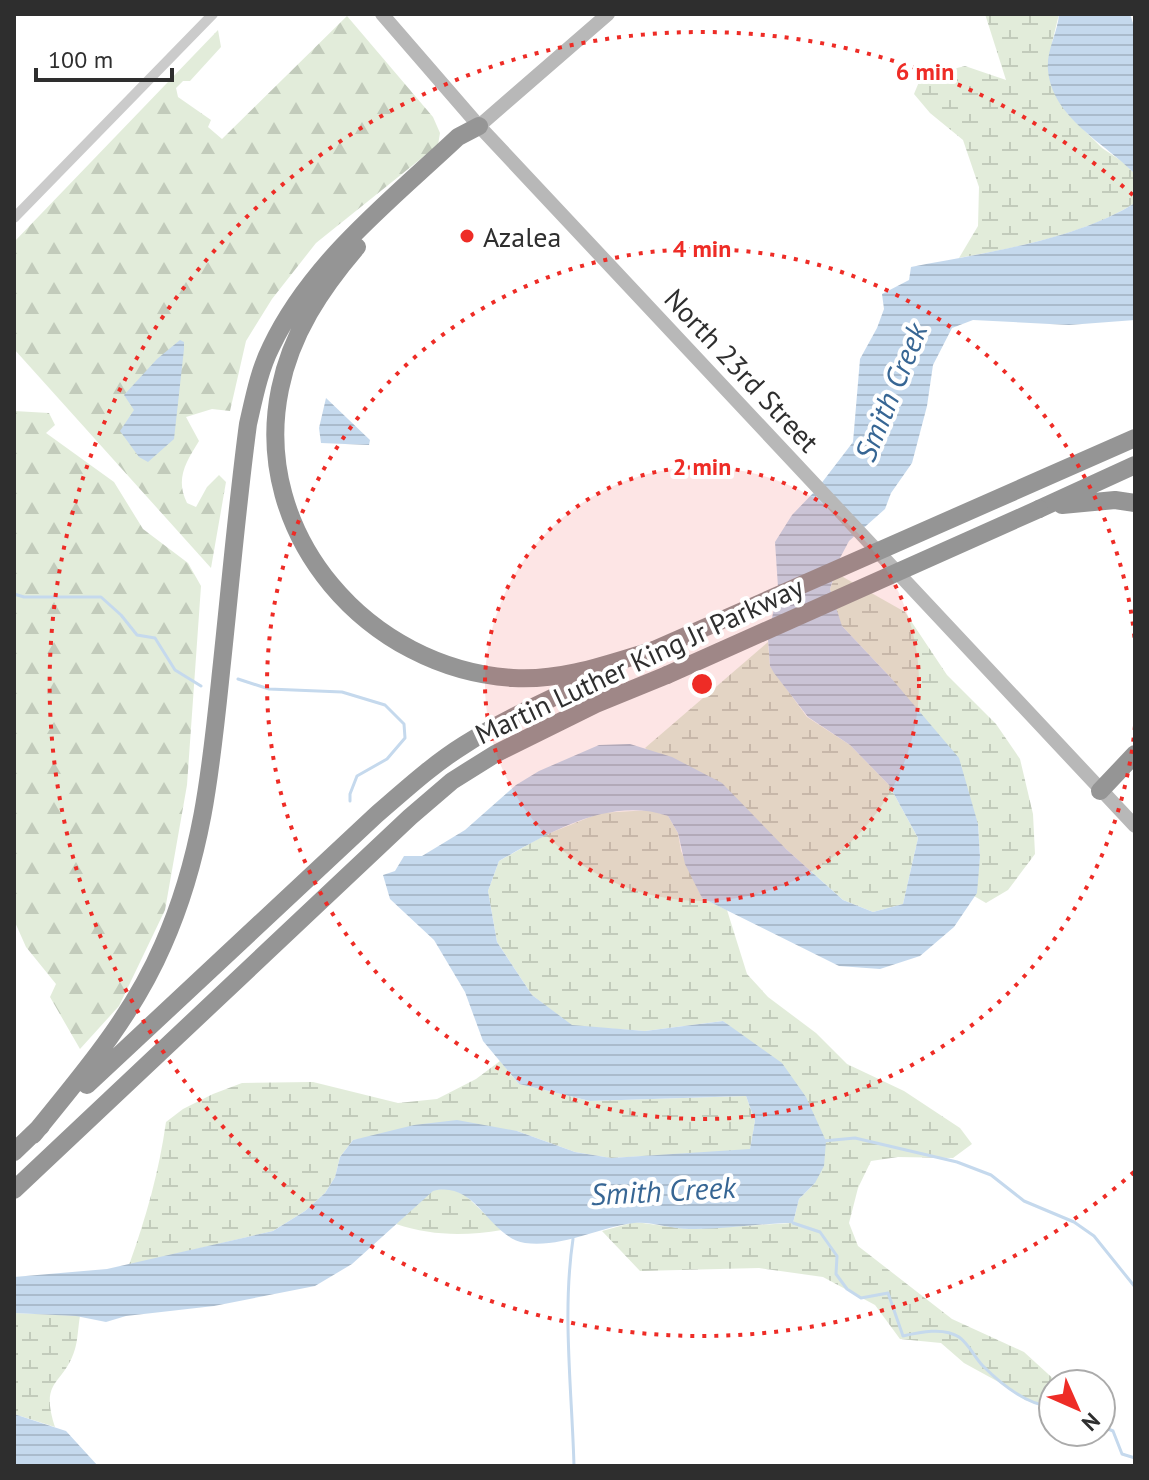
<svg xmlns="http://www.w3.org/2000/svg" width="1149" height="1480" viewBox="0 0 1149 1480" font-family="'PT Sans',sans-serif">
	<defs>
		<pattern id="forest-firs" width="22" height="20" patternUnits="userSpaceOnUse" patternTransform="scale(2)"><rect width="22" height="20" fill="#e2ecda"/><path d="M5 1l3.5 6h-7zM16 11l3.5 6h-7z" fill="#c2cbbb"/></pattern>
		<pattern id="wetland-marsh" width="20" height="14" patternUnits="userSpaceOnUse" patternTransform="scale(2)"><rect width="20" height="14" fill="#e2ecda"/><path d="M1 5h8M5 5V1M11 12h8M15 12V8" fill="none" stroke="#c2cbbb"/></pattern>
		<pattern id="water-rules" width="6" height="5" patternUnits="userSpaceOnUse" patternTransform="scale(2)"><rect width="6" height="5" fill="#c5d9ed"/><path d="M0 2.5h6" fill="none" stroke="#abc"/></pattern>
	</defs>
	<rect width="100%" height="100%" fill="#fff"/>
	<path fill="url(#forest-firs)" d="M347 16 433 117 440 133 438 145 316 243 272 299 246 341 230 411 212 409 186 417 199 441C186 462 175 479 187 503L196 507 207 487 219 475 226 482 211 568 14 349V242L218 30 221 47 190 81H183L176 88 178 97 211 120 208 127 222 139Z
		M14 411 49 413 55 425 46 433 114 482 143 529 188 563 201 586 187 785 165 910 119 1006 80 1049 50 997 56 984 26 947 14 920Z"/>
	<path fill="url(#wetland-marsh)" d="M985 14H1059L1052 43 1067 113 1102 148 1123 162 1135 174V203C1084 235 1017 247 959 258L978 226 979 187 963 140 930 113 914 94 921 77 965 66 1006 80Z
		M836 573 905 612 947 675 996 724 1020 759 1033 814 1035 854 1008 890 986 903 974 896 980 857 978 824 891 678 841 625 830 589Z
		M768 642 770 666 807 717 850 745 889 785 918 838 903 904 873 912 843 900 786 849 645 748Z
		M650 810 668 816 678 833 681 851 702 898 727 910 747 974 768 997 816 1033 847 1064 904 1091 960 1128 972 1144 953 1158 898 1157 871 1161 858 1188 849 1223 858 1246 952 1319 1024 1352 1059 1384H1053V1407L1025 1400 1015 1391 964 1363 941 1343 900 1339 875 1305 823 1277 759 1268 640 1271 602 1231 635 1222 687 1229 793 1223 799 1199 815 1183 747 1040 723 1021 645 1031 572 1026 532 995 497 942 488 891 499 861 545 835 600 813Z
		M500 1061 519 1084 590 1101 746 1096 755 1121 750 1150 611 1158 575 1152 517 1131 382 1135 353 1140 340 1157 335 1177 325 1193 305 1211 273 1231 129 1265C146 1218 159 1172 166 1122L183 1109 213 1094 242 1083 313 1082 398 1103 437 1099 476 1079Z
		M451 1188 466 1196 502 1230C465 1236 432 1236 396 1224L433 1190Z
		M14 1313 80 1316C78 1327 78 1339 75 1349 64 1386 39 1378 55 1427L14 1414Z"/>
	<path fill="url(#water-rules)" d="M1059 14H1130L1135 29V174C1105 143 1052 118 1048 70 1046 51 1058 32 1059 14Z
		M1135 203V320L1069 325 973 320 952 328 933 365 927 406 912 463 891 493 885 509 849 541 840 558 830 589 842 626 891 678 959 758 978 824 980 857 977 893 954 927 920 956 880 969 839 966 702 898 685 864 678 833 668 816C609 796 549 833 499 861L488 891 497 942 532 995 572 1025 645 1031 723 1021 782 1063 806 1097 826 1141 824 1166 815 1183 799 1199 793 1223C758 1223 724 1230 689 1229 671 1229 651 1221 634 1223 599 1227 562 1248 525 1243 488 1237 477 1180 433 1191L352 1264 315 1286 214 1306 126 1316 106 1322 76 1316 14 1313V1277L107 1269 273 1231 305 1211 325 1193 335 1177 340 1157 353 1140 414 1125 457 1120 517 1131 575 1152 611 1158 750 1149 755 1121 746 1096 590 1101 519 1084 483 1041 465 992 434 940 390 899 383 875 395 871 404 856H422L465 830 516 785 539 771 599 745 630 744 672 757 722 783 786 849 843 900 873 912 903 904 918 838 889 785 850 745 808 717 774 673 770 666 768 639 778 587 775 542 792 515 817 489 853 442 860 359 877 328 884 309 882 294 909 280 911 267C982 253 1074 241 1135 203Z
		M180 340 184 342V349L174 439 148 462 139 457 120 431 134 410 124 395 157 359Z
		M326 398 370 440 369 445 321 443 319 428Z
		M14 1414 66 1431 98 1466H14Z"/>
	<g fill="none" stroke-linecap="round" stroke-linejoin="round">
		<path stroke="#c5d9ed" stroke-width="3" d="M14 594 24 597H101L121 615 137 635 155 638 175 670 201 686
			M238 679 269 689 342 692 385 705 404 724 405 738 387 759 357 776 350 794V801
			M823 1141 855 1138 957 1162 991 1175 1024 1201 1074 1222 1094 1236 1135 1287
			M793 1223 820 1232 837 1256 836 1274 847 1289 861 1298 888 1293 903 1336C920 1332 944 1327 959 1337 969 1344 975 1358 983 1366 1002 1385 1027 1405 1053 1407
			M573 1239C562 1313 572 1391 574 1466
			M1101 1426 1113 1431 1122 1454 1135 1458"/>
		<path stroke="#cbcbcb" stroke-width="10" d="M14 218 213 14"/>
		<path stroke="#b8b8b8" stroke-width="14" d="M382 14 479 126 1135 826
			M479 126 608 14"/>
		<path stroke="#959595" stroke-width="18" d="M357 247C321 289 291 334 280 389 250 535 369 669 513 678 562 681 608 664 654 650
			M1062 505 1115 500 1135 503
			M1039 509 1135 465
			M1100 791 1135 754
			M87 1085 376 815C404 791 432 765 464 745 506 718 553 698 598 676
			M33 1135C82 1075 132 1017 163 945 203 855 211 768 221 672 230 589 237 506 248 424 254 398 259 371 271 347 312 261 390 201 458 137L479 126
			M14 1152 41 1126
			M14 1190 410 817 452 781 495 754 596 704 667 675"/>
		<path stroke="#959595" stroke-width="18" d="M654 650 1135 438
			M667 675 1039 509"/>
	</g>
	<circle cx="702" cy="684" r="217" fill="#ee2c26" fill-opacity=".12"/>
	<g fill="none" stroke="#ee2c26" stroke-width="4" stroke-dasharray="4 8">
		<circle cx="702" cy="684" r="217"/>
		<path d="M1135 726A435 435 0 1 1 1135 642"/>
		<path d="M1134 1172A652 652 0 1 1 1134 196"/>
	</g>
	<circle fill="#ee2c26" stroke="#fff" stroke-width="3" cx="467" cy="236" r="8"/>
	<g text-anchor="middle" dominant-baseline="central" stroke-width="8" stroke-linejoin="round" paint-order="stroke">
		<g font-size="28" fill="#2e2e2e" stroke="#fff" text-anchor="start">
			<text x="483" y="236">Azalea</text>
		</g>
		<g font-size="28" fill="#2e2e2e" stroke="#fff">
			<text transform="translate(742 370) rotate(47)">North 23rd Street</text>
			<text transform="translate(639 660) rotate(-25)">Martin Luther King Jr Parkway</text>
		</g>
		<g font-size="30" font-style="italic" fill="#376694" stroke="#fff">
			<text transform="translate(890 392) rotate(-68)">Smith Creek</text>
			<text transform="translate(663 1190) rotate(-3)">Smith Creek</text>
		</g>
	</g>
	<circle cx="702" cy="684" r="12" fill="#ee2c26" stroke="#fff" stroke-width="4"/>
	<g font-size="24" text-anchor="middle" font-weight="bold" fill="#ee2c26" stroke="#fff" stroke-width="8" stroke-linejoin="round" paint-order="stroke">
		<text x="925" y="80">6 min</text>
		<text x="702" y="257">4 min</text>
		<text x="702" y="475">2 min</text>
	</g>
	<rect width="1149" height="1480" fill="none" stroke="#2e2e2e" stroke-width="32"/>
	<g transform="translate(1077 1408) rotate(135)"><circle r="38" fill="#ffffff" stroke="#ababab" stroke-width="2"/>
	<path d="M0-6L14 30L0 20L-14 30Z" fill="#ee2c26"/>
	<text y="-12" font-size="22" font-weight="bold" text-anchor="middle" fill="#2e2e2e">N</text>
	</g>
	<path d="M36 68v12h136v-12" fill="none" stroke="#2e2e2e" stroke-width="4"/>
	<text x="48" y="68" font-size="24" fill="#2e2e2e" stroke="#ffffff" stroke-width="6" paint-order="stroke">100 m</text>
</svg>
